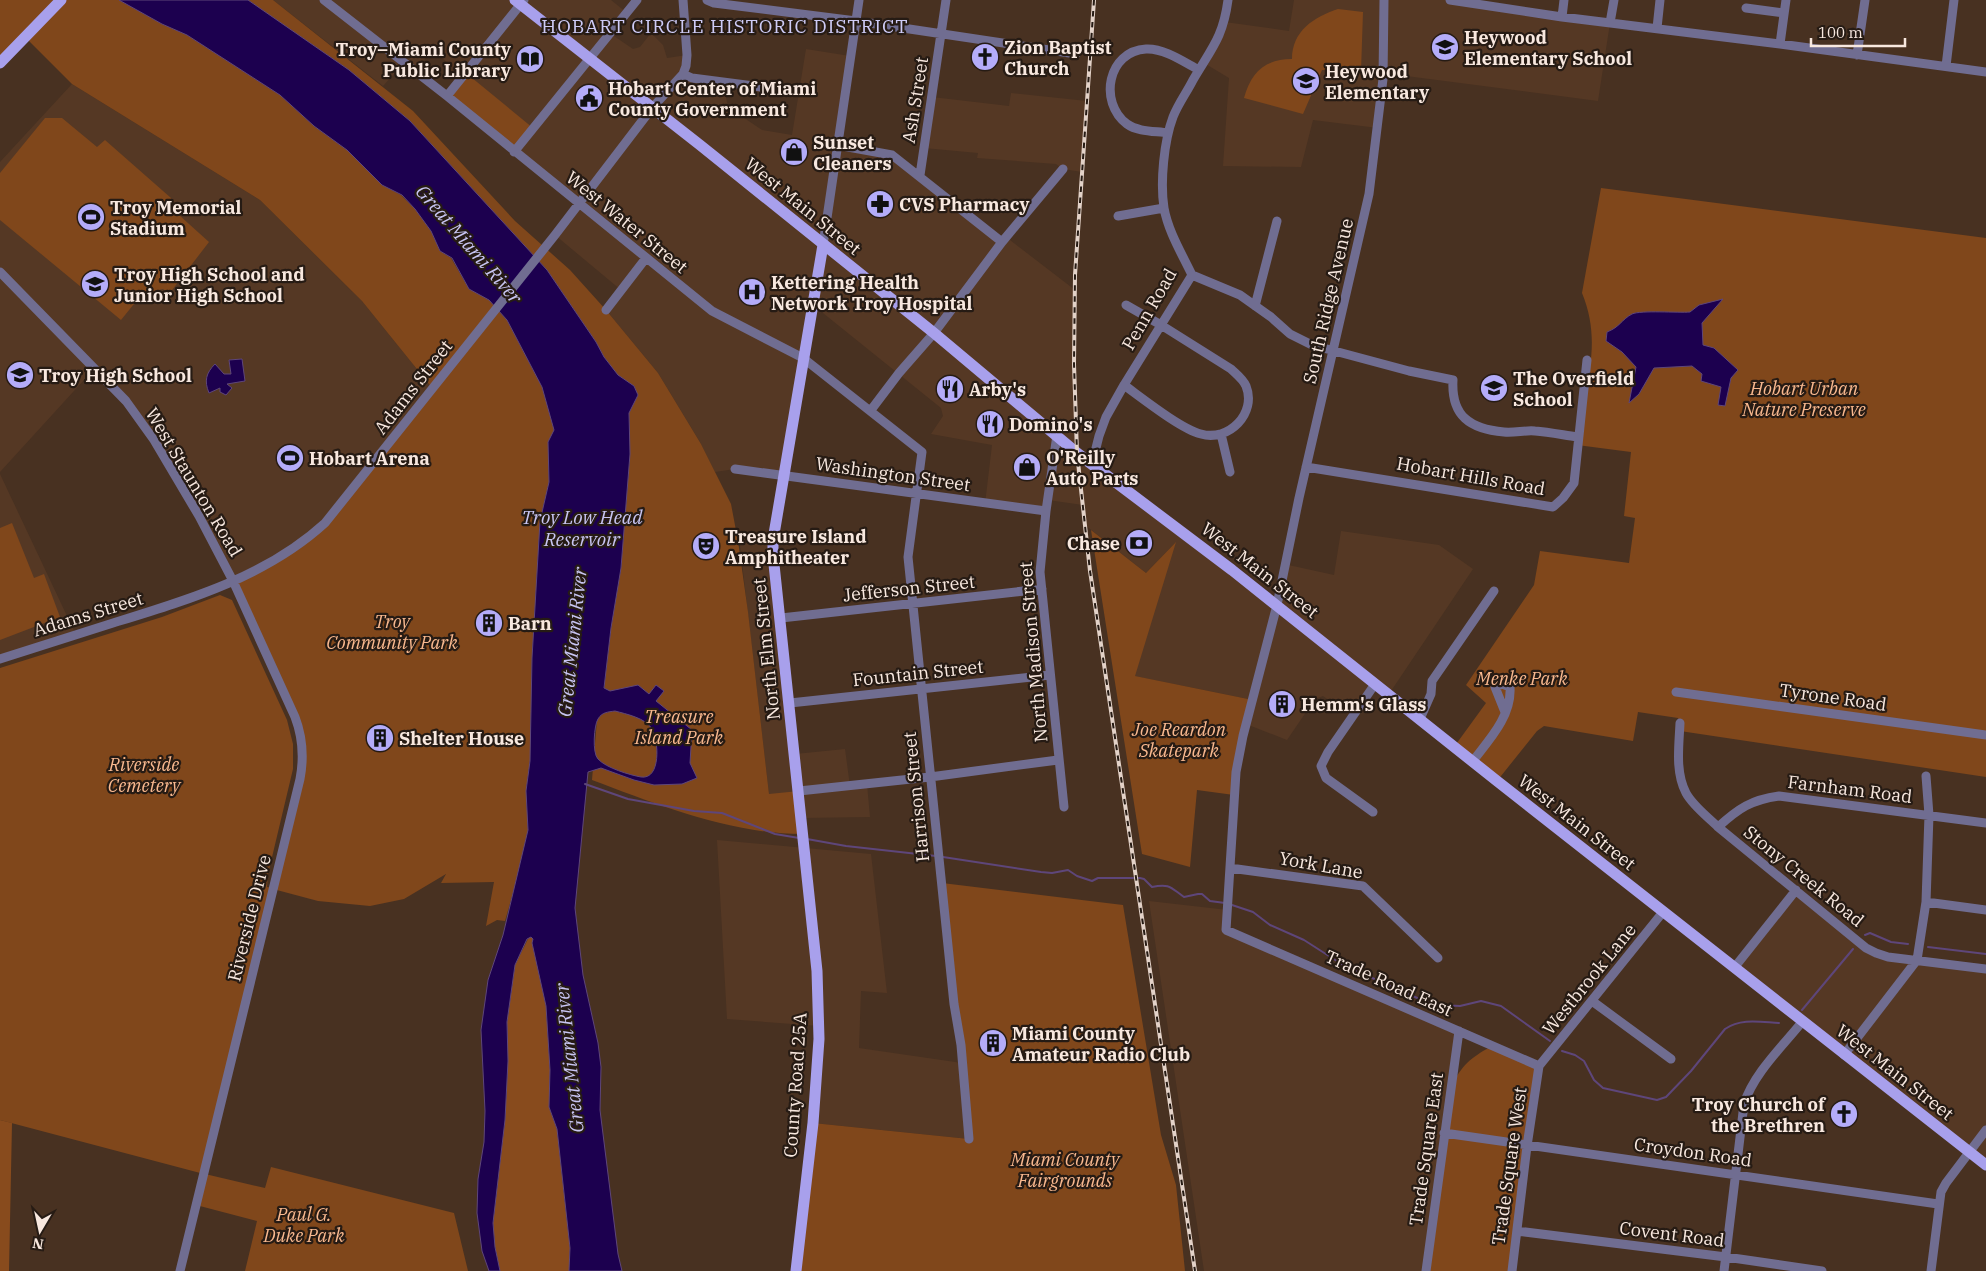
<svg xmlns="http://www.w3.org/2000/svg" width="1986" height="1271" viewBox="0 0 1986 1271" font-family="'IBM Plex Serif',serif">
	<rect width="100%" height="100%" fill="#483121"/>
	<path fill="#553824" d="M273 0H611L627 13 611 34 633 49 640 47 651 33 663 45 667 58 687 55 683 73 723 82 728 107 762 130 792 135 806 49 850 56 837 145 892 155 1002 242 1006 237 1075 290 1074 364 1078 453 1277 605 1284 564 1334 575 1341 531 1439 545 1473 569 1389 694 1375 684 1352 717 1323 696 1315 699 1287 740 1246 724 1253 700 1134 676 1175 543 1146 573 1085 525 1083 505 1048 500 1046 511 985 504 992 445 931 434 943 416 941 408 813 305 785 476 735 469 715 472 701 444 658 373 606 310 621 290 555 235 579 204 514 152 464 76 432 50 415 71 404 63 383 86Z
		M1294 0H1450L1610 23 1598 101 1383 73 1378 128 1313 120 1301 167 1223 166 1229 78 1204 63 1225 22 1289 31Z
		M72 84 260 200 362 301 433 389 325 523 233 581 159 448 94 369 0 472V162Z
		M1011 93 1087 101 1082 172 1063 169 1056 164 977 158 978 153 924 148 932 97 1009 106Z
		M0 474 76 635 0 659Z
		M739 537 773 540 795 754 845 749 850 786 867 784 870 817 801 818 769 794Z
		M717 840 871 854 887 993 861 991 859 1048 962 1063 969 1139 813 1123 819 1026 727 1019Z
		M1796 890 1876 953 1986 969V1165L1734 968Z
		M1149 901 1228 910 1227 930 1459 1031 1426 1271H1204Z"/>
	<path fill="#80471b" d="M0 0H119L162 24 187 35 280 95 314 126 347 150 382 185 401 195 415 209 431 231 440 251 451 258 469 289 489 300 507 320 542 387 555 430 548 442 549 482 540 521 532 658 530 761 526 791 528 830 519 872 505 921 497 920 486 926 494 882 441 883 446 874 404 899 370 906 318 901 273 889 205 1174 265 1188 271 1167 454 1213 468 1271H245L257 1221 196 1205 204 1174 0 1120V668L162 617 220 595 232 600 287 720 293 744V769L268 874 267 887 273 888 300 779 302 743 233 581 307 540 433 389 362 301 260 200 72 84 25 37 0 63Z
		M248 0H273L413 111 515 221 570 270 606 310 658 373 701 444 731 504 738 541 748 612 769 794 799 791 802 834C732 834 658 805 592 780L597 720 604 689 611 628 621 568 630 455 629 413 638 395 634 386 618 376 604 357 596 342 547 270 410 121 349 70Z
		M1338 9 1363 12 1361 71 1322 70 1303 114 1244 98C1251 72 1265 59 1292 59 1292 31 1314 17 1338 9Z
		M466 73 533 128 514 152 447 96Z
		M45 118H62L97 147 105 140 171 198 179 215 209 242 169 294 163 289 142 294 121 320 0 220V173Z
		M1601 188 1986 238V777L1680 731V723L1678 718 1638 712 1633 741 1544 726 1537 731 1497 781 1454 747 1486 703 1466 685 1534 585 1540 551 1629 563 1635 518 1624 516 1631 452 1577 445C1581 390 1605 349 1582 293Z
		M12 523 34 578 44 574 60 617 0 640V528Z
		M1091 530 1146 573 1176 542 1135 676 1253 700 1234 795 1197 790 1190 867 1142 854Z
		M942 883 1123 905 1161 1135 1176 1185 1185 1271H796L813 1123 969 1139Z
		M1492 1046 1539 1066 1512 1271H1426L1451 1087C1462 1065 1470 1058 1492 1046Z"/>
	<path fill="#884b1d" d="M529 937H533L546 1006 550 1070 549 1107 557 1129 570 1248 569 1271H500L495 1247 493 1223 505 1120 508 1061 507 1022 515 965Z
		M0 1120 12 1123 9 1271H0Z"/>
	<path fill="#1c004f" stroke="#5e467a" fill-rule="evenodd" d="M119 0H248L349 70 410 121 547 270 596 342 604 357 618 375 634 386 638 395 629 413 630 454 621 568 611 628 604 688 610 691 638 685 649 694 656 685 664 691 656 701 692 730 690 763 697 778 682 784 654 785 634 780 601 768 588 772 575 908 583 975 598 1043 601 1067 600 1110 618 1254 622 1271H569L570 1248 557 1129 549 1107 550 1070 546 1006 532 943 533 939 531 937 527 939 515 965 507 1022 508 1061 505 1120 493 1223 495 1247 500 1271H489L482 1251 477 1213 478 1179 484 1142 485 1111 481 1030 488 980 503 935 528 830 526 791 530 761 532 658 540 521 549 482 548 442 554 430 542 387 507 320 489 300 469 289 452 258 440 251 431 231 415 209 402 195 382 185 347 150 314 126 280 95 187 35 162 24ZM615 711C626 714 646 718 652 729 659 741 661 780 641 777 630 775 606 768 598 759 592 753 594 725 598 719 602 712 608 712 615 711Z
		M1723 299 1702 323 1703 345 1714 348 1738 370 1731 378 1725 406 1718 405 1721 387 1701 381 1702 374 1692 366 1654 368 1639 394 1629 403 1636 367 1622 352 1606 341 1607 332C1620 327 1621 320 1632 314 1641 310 1678 313 1690 312L1699 305Z
		M242 359 245 381 227 384 232 388 226 395 220 392V388L209 393C204 381 206 373 215 364L224 374H231L229 360Z"/>
	<g fill="none" stroke-linecap="round" stroke-linejoin="round">
		<path stroke="#5e467a" stroke-width="2" d="M585 784 628 799 694 811 722 813 775 834 799 838
			M807 839 846 846 936 856
			M943 857 1041 872 1052 873 1068 870 1077 876 1092 881 1098 878H1140L1144 879 1152 887C1170 883 1171 888 1184 897L1198 894H1202L1210 901 1225 903
			M1232 905 1253 912 1270 925 1304 940 1343 965 1424 1001 1440 1005 1460 1006 1481 1001 1501 1006 1550 1041
			M1865 935 1870 933 1891 942 1908 944
			M1928 947 1986 954
			M1802 1010 1853 949
			M1562 1051 1575 1055 1584 1061 1594 1080 1603 1088 1657 1100 1666 1097 1691 1071 1725 1029C1741 1018 1760 1022 1779 1023"/>
		<path stroke="#706d91" stroke-width="9" d="M324 0 447 96 712 311 803 358 922 452 908 557 954 1004 961 1045 969 1139
			M707 0 714 3 856 21 1076 54
			M1384 0 1383 79 1369 194 1299 498 1277 605 1243 736 1236 772 1226 930 1539 1066
			M1450 0 1562 17 1780 44 1986 72
			M1746 8 1784 13
			M1562 17 1564 0
			M1610 23 1614 0
			M1657 28 1660 0
			M1780 44 1786 0
			M1857 55 1865 0
			M1946 66 1954 0
			M683 74 692 78 769 88
			M447 96 524 0
			M1168 133C1155 131 1138 132 1127 124 1098 102 1108 51 1146 49 1164 48 1184 62 1199 70
			M837 145 892 155 1002 242
			M514 152 637 0
			M920 175 946 0
			M1118 216 1164 208
			M823 245 859 0
			M0 272 126 401 154 440 199 516 233 581 295 717C303 738 304 758 300 779L180 1271
			M1192 275 1240 295 1271 317 1290 334 1312 345 1409 371 1453 380C1451 416 1470 429 1504 432 1515 433 1525 430 1535 431 1549 432 1563 435 1577 437
			M1192 275C1182 254 1168 231 1164 208 1160 182 1164 141 1173 117 1178 104 1187 92 1193 80 1211 49 1223 38 1228 0
			M1255 306 1277 221
			M606 310 646 258
			M1124 385C1142 398 1181 429 1201 434 1229 442 1257 413 1246 386 1243 379 1236 374 1231 369L1161 325 1126 305
			M871 410 899 373 934 333 1002 242 1063 169
			M1221 434 1230 472
			M1057 435 1046 511 1040 572 1064 807
			M1092 464 1099 436 1106 417 1124 385 1192 275
			M1306 467 1553 507 1563 498 1574 483 1587 360
			M735 469 1046 511
			M781 618 1042 589
			M0 659C38 647 75 635 113 623 188 600 266 577 325 523L555 235 652 108 683 74 686 66 687 55 683 0
			M1676 692 1986 735
			M790 703 1050 675
			M1420 719 1431 694 1432 681 1494 591
			M1680 723C1679 746 1675 772 1686 793 1693 806 1708 817 1718 827L1866 948 1876 953 1888 957 1986 969
			M1472 762C1489 740 1512 716 1510 687L1502 684 1495 687 1505 712
			M799 791 930 777 1058 760
			M1373 812 1326 778 1321 766 1328 752 1375 684
			M1718 827C1739 808 1751 800 1779 796L1986 823
			M1230 868 1363 886 1438 958
			M1926 902 1986 910
			M1734 968 1796 890
			M1592 1001 1671 1059
			M1844 1055 1917 960 1926 902 1929 815 1926 776
			M1539 1066 1663 912
			M1444 1133 1938 1204
			M1517 1231 1726 1257 1822 1271
			M1426 1271 1459 1031
			M1512 1271 1527 1146 1539 1066
			M1724 1271 1744 1104C1754 1073 1782 1047 1802 1022
			M1931 1271 1941 1192 1946 1183 1986 1130"/>
		<path stroke="#a8a0ec" stroke-width="11" d="M515 0 700 145 934 333 1077 453 1232 570 1497 781 1986 1165
			M0 63 61 0
			M796 1271 813 1123 819 1039 817 971 773 555V540L823 245"/>
		<defs>
			<path id="rail" d="M1094 0 1075 275 1074 364 1077 453 1090 571 1195 1271"/>
		</defs>
		<use href="#rail" stroke="#e3d2c8" stroke-width="4"/>
		<use href="#rail" stroke="#261b14" stroke-width="2" stroke-dasharray="5.5" stroke-linecap="butt"/>
	</g>
	<defs>
		<symbol id="school-disc" viewBox="-11 -11 22 22"><circle r="9.5" fill="#b4acf9" stroke="#261b14"/><path d="M0-5L7-2L0 1L-7-2ZM-4 1L0 2.5L4 1V4Q0 6-4 4Z" fill="#111"/></symbol>
		<symbol id="church-disc" viewBox="-11 -11 22 22"><circle r="9.5" fill="#b4acf9" stroke="#261b14"/><path d="M-1.2-6h2.4v3.5h3.3v2.4h-3.3V6h-2.4V-.1h-3.3v-2.4h3.3Z" fill="#111"/></symbol>
		<symbol id="library-disc" viewBox="-11 -11 22 22"><circle r="9.5" fill="#b4acf9" stroke="#261b14"/><path d="M-6-4Q-3-5.5-.7-3.5V5Q-3 3-6 4ZM6-4Q3-5.5 .7-3.5V5Q3 3 6 4Z" fill="#111"/></symbol>
		<symbol id="civic-disc" viewBox="-11 -11 22 22"><circle r="9.5" fill="#b4acf9" stroke="#261b14"/><path d="M-.6-6.5H3V-4.5H.6V-3L4-1V1h2V6H-6V1h2V-1L-.6-3ZM-1.2 2.5V6h2.4V2.5Z" fill="#111"/></symbol>
		<symbol id="shop-disc" viewBox="-11 -11 22 22"><circle r="9.5" fill="#b4acf9" stroke="#261b14"/><path d="M-5-2.5h2.3a2.7 3.5 0 0 1 5.4 0H5L5.5 6h-11ZM-1.5-2.5h3a1.5 2.3 0 0 0-3 0Z" fill="#111"/></symbol>
		<symbol id="pharmacy-disc" viewBox="-11 -11 22 22"><circle r="9.5" fill="#b4acf9" stroke="#261b14"/><path d="M-2-6h4v4h4v4h-4v4h-4v-4h-4v-4h4Z" fill="#111"/></symbol>
		<symbol id="stadium-disc" viewBox="-11 -11 22 22"><circle r="9.5" fill="#b4acf9" stroke="#261b14"/><path d="M0-5a6.5 5 0 1 0 0 10a6.5 5 0 1 0 0-10ZM-3.5-1.8h7v3.6h-7Z" fill="#111"/></symbol>
		<symbol id="hospital-disc" viewBox="-11 -11 22 22"><circle r="9.5" fill="#b4acf9" stroke="#261b14"/><path d="M-5-5h3v3.5h4V-5h3V5h-3V1.5h-4V5h-3Z" fill="#111"/></symbol>
		<symbol id="restaurant-disc" viewBox="-11 -11 22 22"><circle r="9.5" fill="#b4acf9" stroke="#261b14"/><path d="M-5-6h1v4h1v-4h1v4h1v-4h1v5L-1.5 .5V6h-2V.5L-5-1ZM5-6V6H3V1.5H1.5Q1.5-4 5-6Z" fill="#111"/></symbol>
		<symbol id="bank-disc" viewBox="-11 -11 22 22"><circle r="9.5" fill="#b4acf9" stroke="#261b14"/><path d="M-6-4H6V4H-6ZM0-2.3a2.3 2.3 0 1 0 0 4.6a2.3 2.3 0 1 0 0-4.6Z" fill="#111"/></symbol>
		<symbol id="theatre-disc" viewBox="-11 -11 22 22"><circle r="9.5" fill="#b4acf9" stroke="#261b14"/><path d="M-5-5.5Q0-4 5-5.5V0Q5 5 0 6Q-5 5-5 0ZM-3.3-2.5H-1v1.5H-3.3ZM1-2.5H3.3v1.5H1ZM-2.8 1Q0 5.5 2.8 1Z" fill="#111"/></symbol>
		<symbol id="building-disc" viewBox="-11 -11 22 22"><circle r="9.5" fill="#b4acf9" stroke="#261b14"/><path d="M-4-6H4V6H1V3H-1V6H-4ZM-2.5-4.3h1.7v1.8h-1.7ZM.8-4.3h1.7v1.8H.8ZM-2.5-1h1.7V.8h-1.7ZM.8-1h1.7V.8H.8Z" fill="#111"/></symbol>
	</defs>
	<g fill-rule="evenodd">
		<use href="#school-disc" x="1429" y="31" width="32" height="32"/>
		<use href="#church-disc" x="969" y="41" width="32" height="32"/>
		<use href="#library-disc" x="514" y="43" width="32" height="32"/>
		<use href="#school-disc" x="1290" y="65" width="32" height="32"/>
		<use href="#civic-disc" x="573" y="82" width="32" height="32"/>
		<use href="#shop-disc" x="778" y="136" width="32" height="32"/>
		<use href="#pharmacy-disc" x="864" y="188" width="32" height="32"/>
		<use href="#stadium-disc" x="75" y="201" width="32" height="32"/>
		<use href="#school-disc" x="79" y="268" width="32" height="32"/>
		<use href="#hospital-disc" x="736" y="276" width="32" height="32"/>
		<use href="#school-disc" x="4" y="359" width="32" height="32"/>
		<use href="#school-disc" x="1478" y="372" width="32" height="32"/>
		<use href="#restaurant-disc" x="934" y="373" width="32" height="32"/>
		<use href="#restaurant-disc" x="974" y="408" width="32" height="32"/>
		<use href="#stadium-disc" x="274" y="442" width="32" height="32"/>
		<use href="#shop-disc" x="1011" y="451" width="32" height="32"/>
		<use href="#bank-disc" x="1123" y="527" width="32" height="32"/>
		<use href="#theatre-disc" x="690" y="530" width="32" height="32"/>
		<use href="#building-disc" x="473" y="607" width="32" height="32"/>
		<use href="#building-disc" x="1266" y="688" width="32" height="32"/>
		<use href="#building-disc" x="364" y="722" width="32" height="32"/>
		<use href="#building-disc" x="977" y="1027" width="32" height="32"/>
		<use href="#church-disc" x="1828" y="1098" width="32" height="32"/>
	</g>
	<g text-anchor="middle" dominant-baseline="central" stroke-width="4.5" stroke-linejoin="round" paint-order="stroke">
		<g font-size="18" font-weight="bold" fill="#f8e8df" stroke="#261b14" text-anchor="start">
			<text x="1464" y="37">Heywood<tspan x="1464" dy="21">Elementary School</tspan></text>
			<text x="1004" y="47">Zion Baptist<tspan x="1004" dy="21">Church</tspan></text>
			<text x="511" y="49" text-anchor="end">Troy–Miami County<tspan x="511" dy="21">Public Library</tspan></text>
			<text x="1325" y="71">Heywood<tspan x="1325" dy="21">Elementary</tspan></text>
			<text x="608" y="88">Hobart Center of Miami<tspan x="608" dy="21">County Government</tspan></text>
			<text x="813" y="142">Sunset<tspan x="813" dy="21">Cleaners</tspan></text>
			<text x="899" y="204">CVS Pharmacy</text>
			<text x="110" y="207">Troy Memorial<tspan x="110" dy="21">Stadium</tspan></text>
			<text x="114" y="274">Troy High School and<tspan x="114" dy="21">Junior High School</tspan></text>
			<text x="771" y="282">Kettering Health<tspan x="771" dy="21">Network Troy Hospital</tspan></text>
			<text x="39" y="375">Troy High School</text>
			<text x="1513" y="378">The Overfield<tspan x="1513" dy="21">School</tspan></text>
			<text x="969" y="389">Arby's</text>
			<text x="1009" y="424">Domino's</text>
			<text x="1046" y="457">O'Reilly<tspan x="1046" dy="21">Auto Parts</tspan></text>
			<text x="309" y="458">Hobart Arena</text>
			<text x="725" y="536">Treasure Island<tspan x="725" dy="21">Amphitheater</tspan></text>
			<text x="1120" y="543" text-anchor="end">Chase</text>
			<text x="508" y="623">Barn</text>
			<text x="1301" y="704">Hemm's Glass</text>
			<text x="399" y="738">Shelter House</text>
			<text x="1012" y="1033">Miami County<tspan x="1012" dy="21">Amateur Radio Club</tspan></text>
			<text x="1825" y="1104" text-anchor="end">Troy Church of<tspan x="1825" dy="21">the Brethren</tspan></text>
		</g>
		<g font-size="18" fill="#f8e8df" stroke="#261b14">
			<text transform="translate(915 100) rotate(-81)">Ash Street</text>
			<text transform="translate(803 206) rotate(39)">West Main Street</text>
			<text transform="translate(627 222) rotate(39)">West Water Street</text>
			<text transform="translate(1328 301) rotate(-77)">South Ridge Avenue</text>
			<text transform="translate(1149 309) rotate(-60)">Penn Road</text>
			<text transform="translate(413 387) rotate(-52)">Adams Street</text>
			<text transform="translate(893 474) rotate(8)">Washington Street</text>
			<text transform="translate(1471 476) rotate(10)">Hobart Hills Road</text>
			<text transform="translate(194 482) rotate(59)">West Staunton Road</text>
			<text transform="translate(1260 570) rotate(38)">West Main Street</text>
			<text transform="translate(909 588) rotate(-6)">Jefferson Street</text>
			<text transform="translate(88 614) rotate(-17)">Adams Street</text>
			<text transform="translate(766 649) rotate(-96)">North Elm Street</text>
			<text transform="translate(1033 652) rotate(-95)">North Madison Street</text>
			<text transform="translate(918 673) rotate(-6)">Fountain Street</text>
			<text transform="translate(1833 697) rotate(8)">Tyrone Road</text>
			<text transform="translate(1850 789) rotate(7)">Farnham Road</text>
			<text transform="translate(916 797) rotate(-96)">Harrison Street</text>
			<text transform="translate(1577 822) rotate(38)">West Main Street</text>
			<text transform="translate(1321 865) rotate(10)">York Lane</text>
			<text transform="translate(1804 876) rotate(39)">Stony Creek Road</text>
			<text transform="translate(249 918) rotate(-76)">Riverside Drive</text>
			<text transform="translate(1589 979) rotate(-51)">Westbrook Lane</text>
			<text transform="translate(1389 983) rotate(24)">Trade Road East</text>
			<text transform="translate(1895 1072) rotate(38)">West Main Street</text>
			<text transform="translate(795 1085) rotate(-86)">County Road 25A</text>
			<text transform="translate(1426 1149) rotate(-82)">Trade Square East</text>
			<text transform="translate(1693 1152) rotate(8)">Croydon Road</text>
			<text transform="translate(1509 1166) rotate(-82)">Trade Square West</text>
			<text transform="translate(1672 1234) rotate(7)">Covent Road</text>
		</g>
		<g font-size="18" font-style="italic" fill="#fab98f" stroke="#261b14">
			<text x="1804" y="388">Hobart Urban<tspan x="1804" dy="21">Nature Preserve</tspan></text>
			<text x="392" y="621">Troy<tspan x="392" dy="21">Community Park</tspan></text>
			<text x="1522" y="678">Menke Park</text>
			<text x="679" y="716">Treasure<tspan x="679" dy="21">Island Park</tspan></text>
			<text x="1179" y="729">Joe Reardon<tspan x="1179" dy="21">Skatepark</tspan></text>
			<text x="144" y="764">Riverside<tspan x="144" dy="21">Cemetery</tspan></text>
			<text x="1065" y="1159">Miami County<tspan x="1065" dy="21">Fairgrounds</tspan></text>
			<text x="304" y="1214">Paul G.<tspan x="304" dy="21">Duke Park</tspan></text>
		</g>
		<g font-size="19" letter-spacing="1" fill="#cecbf6" stroke="#261b14">
			<text x="725" y="26">HOBART CIRCLE HISTORIC DISTRICT</text>
		</g>
		<g font-size="19" font-style="italic" fill="#c8c5f3" stroke="#261b14">
			<text transform="translate(469 244) rotate(49)">Great Miami River</text>
			<text x="582" y="517">Troy Low Head<tspan x="582" dy="22">Reservoir</tspan></text>
			<text transform="translate(572 642) rotate(-84)">Great Miami River</text>
			<text transform="translate(569 1058) rotate(-96)">Great Miami River</text>
		</g>
	</g>
	<g transform="translate(40 1231) rotate(189)" stroke="#261b14" stroke-width="4" paint-order="stroke">
	<path d="M0-4L9 19L0 12L-9 19Z" fill="#f8e8df"/>
	<text y="-8" font-size="14" font-weight="bold" text-anchor="middle" fill="#f8e8df">N</text>
	</g>
	<path d="M1811 38v8h94v-8" fill="none" stroke="#f8e8df" stroke-width="2.5"/>
	<text x="1818" y="38" font-size="15" fill="#f8e8df" stroke="#261b14" stroke-width="4" paint-order="stroke">100 m</text>
</svg>
